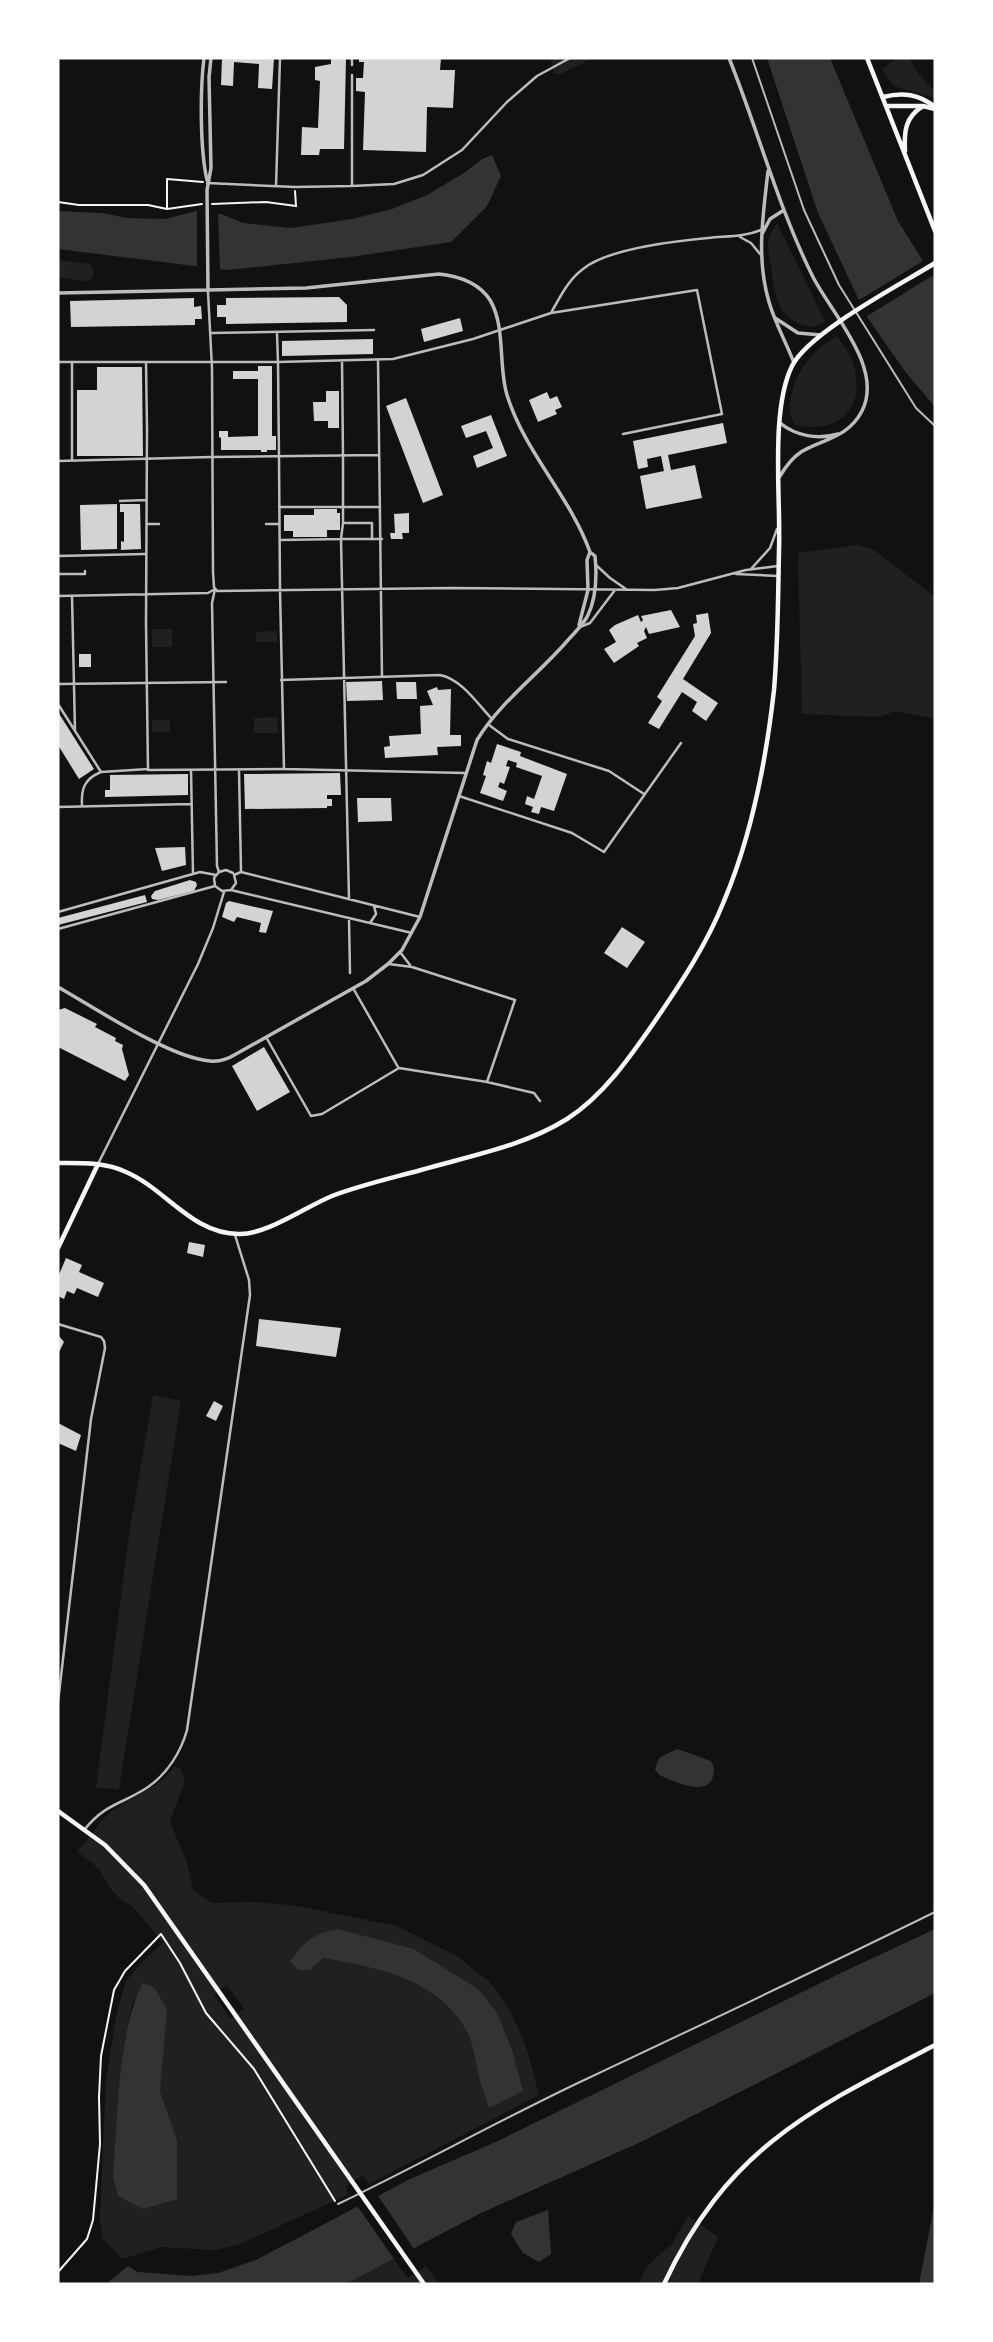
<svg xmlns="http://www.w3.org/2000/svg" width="993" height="2342" viewBox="0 0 993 2342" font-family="Cabin,sans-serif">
	<rect width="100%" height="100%" fill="#111"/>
	<path fill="#202020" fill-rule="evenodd" d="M550 58H593L561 74H554Z
		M897 58H909L918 73 935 92V98L894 86 882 69Z
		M777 223 825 321C817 327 810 328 800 324 775 315 774 288 771 265 769 257 767 245 769 238 770 233 774 228 777 223Z
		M58 260 89 264C94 268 95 275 91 280L79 281 58 277Z
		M837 336C844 346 853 357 855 370 864 412 835 434 796 425 788 416 789 404 792 393 799 366 814 350 837 336Z
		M857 545 874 550 935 597V719L896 711 878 717 802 714 798 553Z
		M152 629H172V647H152Z
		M277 631V642H256V632Z
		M277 717 278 733H254V718Z
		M152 720H170V732H152Z
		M153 1395 181 1401 119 1789 96 1788 129 1535Z
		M175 1766 180 1768 185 1781 170 1821 188 1866 193 1890 212 1903 252 1902 292 1905 397 1926 455 1955 490 1982 512 2014 526 2047 539 2095 369 2184 363 2175 345 2187 349 2194 238 2245 215 2250 161 2247 122 2259 102 2238 100 2218 106 2079 116 2016 126 1981 143 1961 163 1943 134 1908 119 1898 110 1888 99 1869 77 1851C90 1840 98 1822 111 1812 134 1794 153 1793 175 1766ZM373 1939 414 1949 478 1989V2073C470 1987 394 1971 323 1958ZM227 1985 244 2009 230 2018 214 1995ZM133 2001 166 2010 160 2092 113 2176 124 2045Z
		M688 2216 718 2237 698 2284H638L648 2265 672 2244Z
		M394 2259 408 2278 426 2266 439 2284H346Z"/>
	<path fill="#333" d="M767 58H830L898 221 935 280V407L904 370 867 317 818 213Z
		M492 155 501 176 487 206 451 242 351 257 227 270 58 249V211L102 213 127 218 165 219 196 211 221 214 243 223 291 228 352 219 392 209 427 195 464 173 482 159Z
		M677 1749 711 1761C714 1767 715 1770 713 1776 708 1798 672 1781 659 1775L655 1769 659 1758Z
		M338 1929 414 1949 478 1989 497 2013 512 2050 523 2091 489 2108C486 2097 480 2084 478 2072 475 2059 474 2048 469 2036 443 1980 379 1968 323 1958L310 1970H298L290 1961C305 1941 313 1934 338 1929Z
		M935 1929V1993L643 2141 481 2213 346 2284H106L128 2266 138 2272 191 2276 218 2273 256 2260 410 2179 498 2141 845 1971Z
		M143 1983 155 1988 167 2010 160 2092 177 2140V2199L143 2209 118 2196 113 2176C118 2120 117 2032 143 1983Z
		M935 2201V2284H919Z
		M548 2210 551 2254 539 2262 523 2253 511 2234 516 2222Z"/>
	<path fill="#111" d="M197 207 218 210 220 272 197 270Z
		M926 259 935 274 864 318 856 302Z
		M376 2193 416 2252 396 2262 356 2204Z"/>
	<path fill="#d3d3d3" d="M222 58H274L272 89 258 88 259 64 234 62 233 86 221 85Z
		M331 58H346L344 149H320L319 155H301L302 127 318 128 320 81 315 80V67L331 64Z
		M359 58H441L440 70H455L453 108 427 107 426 152 363 150 365 92 356 91V78H363L364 62H359Z
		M339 297 347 305V322L226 324V317H217V305H226V298Z
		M194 298V307L201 306 202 319H195V325L71 327 70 301Z
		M460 318 463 331 424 342 421 329Z
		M373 339V354L282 356V341Z
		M258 366H272V436H276V450H267V452H261V450H221V438L219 437V431H228V437L258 436V379H233V371H258Z
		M97 367H142L143 456H77V390H97Z
		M326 391H339V428H328V421H314L313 402H326Z
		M547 392 550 399 557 396 562 407 555 410 557 414 538 422 529 400Z
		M406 398 443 495 423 503 386 406Z
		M491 415 507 456 477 468 473 456 493 448 486 431 466 438 461 426Z
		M723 423 727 443 668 455 671 470 695 465 702 498 646 509 640 476 664 471 661 456 647 459 648 467 638 469 633 441Z
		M117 504V549L81 550 80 505Z
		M120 504H140L141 549 121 550V541L124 542V512H120Z
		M314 509H337V513H340V530H327V537H293V531H284V515H314Z
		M409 513V533H402L403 539H391L390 533H395L394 514Z
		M671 610 680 627 649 634 646 627 644 631 647 638 637 643 639 646 614 663 604 649 616 642 609 630 615 625 638 615 641 622 643 620 641 616Z
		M708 613 711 633 683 679 718 703 706 721 692 711 697 702 682 692 659 729 648 723 662 701 657 697 695 636 693 624 697 623 696 615Z
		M79 654H91V667H79Z
		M382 681 383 700 347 701 346 682Z
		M396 682H416L417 699H397Z
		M437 687 438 690 451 689 450 735H461V746L437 747 438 755 385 758 384 747 390 746 389 736 421 734 420 706 433 705 427 691Z
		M58 712 94 769 79 779 58 745Z
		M497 744 521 752 520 756 567 774 554 811 541 807 539 814 531 812 533 807 525 804 527 796 534 799 542 776 516 767 517 763 508 760 506 766 510 767 504 784 500 782 498 787 507 791 503 801 480 793 486 776 483 775 487 761 491 763Z
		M340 773 341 795H327V799H332V806H327V808L245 809 244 774Z
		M188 774V795L105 797V790H110V775Z
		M357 798H391L392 821 358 822Z
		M185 847 186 865 162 871 155 848Z
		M190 880 196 882 197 885 194 891 158 900 152 899 151 896 155 891Z
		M145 895 147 902 58 925V918Z
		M229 901 273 911 266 933 259 932 261 923 237 917 234 922 222 917 226 903Z
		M622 927 645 942 627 968 604 953Z
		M65 1008 97 1024 95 1027 116 1038 115 1041 123 1045 122 1049 129 1075 125 1081 58 1047V1010Z
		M264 1047 290 1092 257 1111 232 1066Z
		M189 1242 205 1245 203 1257 187 1253Z
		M66 1258 82 1265 79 1272 104 1283 98 1297 77 1288 74 1294 67 1291 64 1299 58 1296V1277Z
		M259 1319 341 1328 336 1357 256 1346Z
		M58 1335 64 1342 58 1354Z
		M214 1401 223 1406 216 1421 206 1416Z
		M58 1423 81 1435 76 1451 58 1443Z"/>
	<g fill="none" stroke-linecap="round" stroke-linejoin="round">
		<path stroke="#f5f5f5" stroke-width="2" d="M58 202 79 205H148L167 209 202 204
			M212 204 266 202 296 206 295 191
			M167 208V179L203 182
			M58 2272 87 2239 93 2220 100 2144 99 2097 101 2056 114 1990 125 1971 161 1934 180 1963 206 2013 254 2069 335 2201"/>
		<path stroke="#bcbcbc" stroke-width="2" d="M752 58 804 210 839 285 916 408 935 426
			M338 2204C419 2165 498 2121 580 2082 699 2026 817 1970 935 1912"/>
		<path stroke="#bcbcbc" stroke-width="2.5" d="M211 333 374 330
			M277 334 278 362
			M279 457 280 590
			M72 460V362
			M58 461 212 457
			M120 501 146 500
			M279 507H380
			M343 523H372V539
			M147 524H159
			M266 524H279
			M280 540 341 539 343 523V457
			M58 556 145 554
			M58 574H85V571
			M215 589 212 603 217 866 219 872
			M58 596 208 593 215 589
			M72 596 75 731
			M146 624 147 430
			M58 684 226 682
			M58 704 101 772
			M148 770 284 769
			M191 770 193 874
			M239 770 241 871
			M147 805 191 804"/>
		<path stroke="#bcbcbc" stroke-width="2.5" d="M352 58V65
			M207 183 295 187 352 186 394 184 423 175 462 150 507 102 537 76 570 58
			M276 186 280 58
			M352 186V75
			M740 237 751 243 760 254
			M208 292 212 368 213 572 214 587 217 591 451 588 655 590 678 588 746 570 778 566
			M551 313C560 297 568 280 583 269 607 249 676 241 708 238 727 236 744 237 761 230
			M378 360 382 677
			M342 361 343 456
			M58 362H278L393 359 473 339 551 313 697 290 722 414 623 434
			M146 362 147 430
			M278 362 279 457
			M212 457 379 455
			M596 565 610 578 626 589
			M751 569 770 548 777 529
			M736 574 778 576
			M280 590 284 769 465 773
			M580 627 590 623 615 590
			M281 680 440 675C461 679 477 703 491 718
			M489 725 508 739 609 771 644 794
			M459 796 572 833 604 852 681 743
			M82 806C81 789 84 779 101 772L148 769 146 624
			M58 807 147 805
			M234 875 241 872 420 917
			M215 886 222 891 231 890 236 883 234 875
			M215 886 214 878 219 872 226 870 233 873
			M231 890 412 933
			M349 899 341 539H382
			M58 912 200 872 216 875
			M349 918 350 973
			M370 923 376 914 374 906
			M58 929 215 886
			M400 952 410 965
			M389 964 412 967 515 1000 487 1082
			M353 988 398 1067
			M266 1037 311 1116 322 1114 399 1068 487 1082 534 1093 540 1101
			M98 1164 198 964 213 928 224 892
			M58 1324 101 1337 104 1341 105 1348 91 1419 58 1702
			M85 1829C106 1803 123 1804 148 1787 167 1774 181 1752 187 1730L250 1295 249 1280 235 1235"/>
		<path stroke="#bcbcbc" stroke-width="3.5" d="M204 58C200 90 200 150 207 180
			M729 58C758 130 778 207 813 277 832 314 884 368 862 411 848 438 823 439 801 452 792 458 786 466 780 476
			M768 171C763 216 756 258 769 302 775 323 786 342 794 363
			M762 234 770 219 784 210
			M208 291 207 190 211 168 209 77 211 58
			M58 293 306 288 439 274C458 276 479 283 490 300 506 327 498 366 507 395 525 453 570 496 590 552L595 556C597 576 597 596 588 615 584 624 575 632 568 640 539 674 500 702 477 740L420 917 402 950 388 964 366 981 236 1054C228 1059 220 1062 210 1061 170 1058 95 1008 58 987
			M775 318 798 333 821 335
			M780 423C796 436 818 440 838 434
			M579 625 588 590 587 560 590 552"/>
		<path stroke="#f5f5f5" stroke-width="4.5" d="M58 1248 98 1164
			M58 1811 105 1845 144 1885 424 2284"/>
		<path stroke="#f5f5f5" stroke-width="4.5" d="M867 58 935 231
			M883 97C903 92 919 94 935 107
			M886 106H923
			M905 151C904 132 905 117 923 106L935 109
			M58 1163C81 1163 105 1162 126 1172 166 1189 193 1235 240 1234 268 1234 305 1207 332 1196 361 1185 392 1178 421 1170 470 1156 524 1146 567 1119 604 1095 630 1057 655 1021 681 983 707 944 724 901 752 835 766 761 774 690 778 644 778 597 779 550 781 499 770 411 792 366 809 332 900 285 935 263
			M664 2284C727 2149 809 2110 935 2045"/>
	</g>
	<rect width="993" height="2342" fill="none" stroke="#ffffff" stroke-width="119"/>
</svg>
